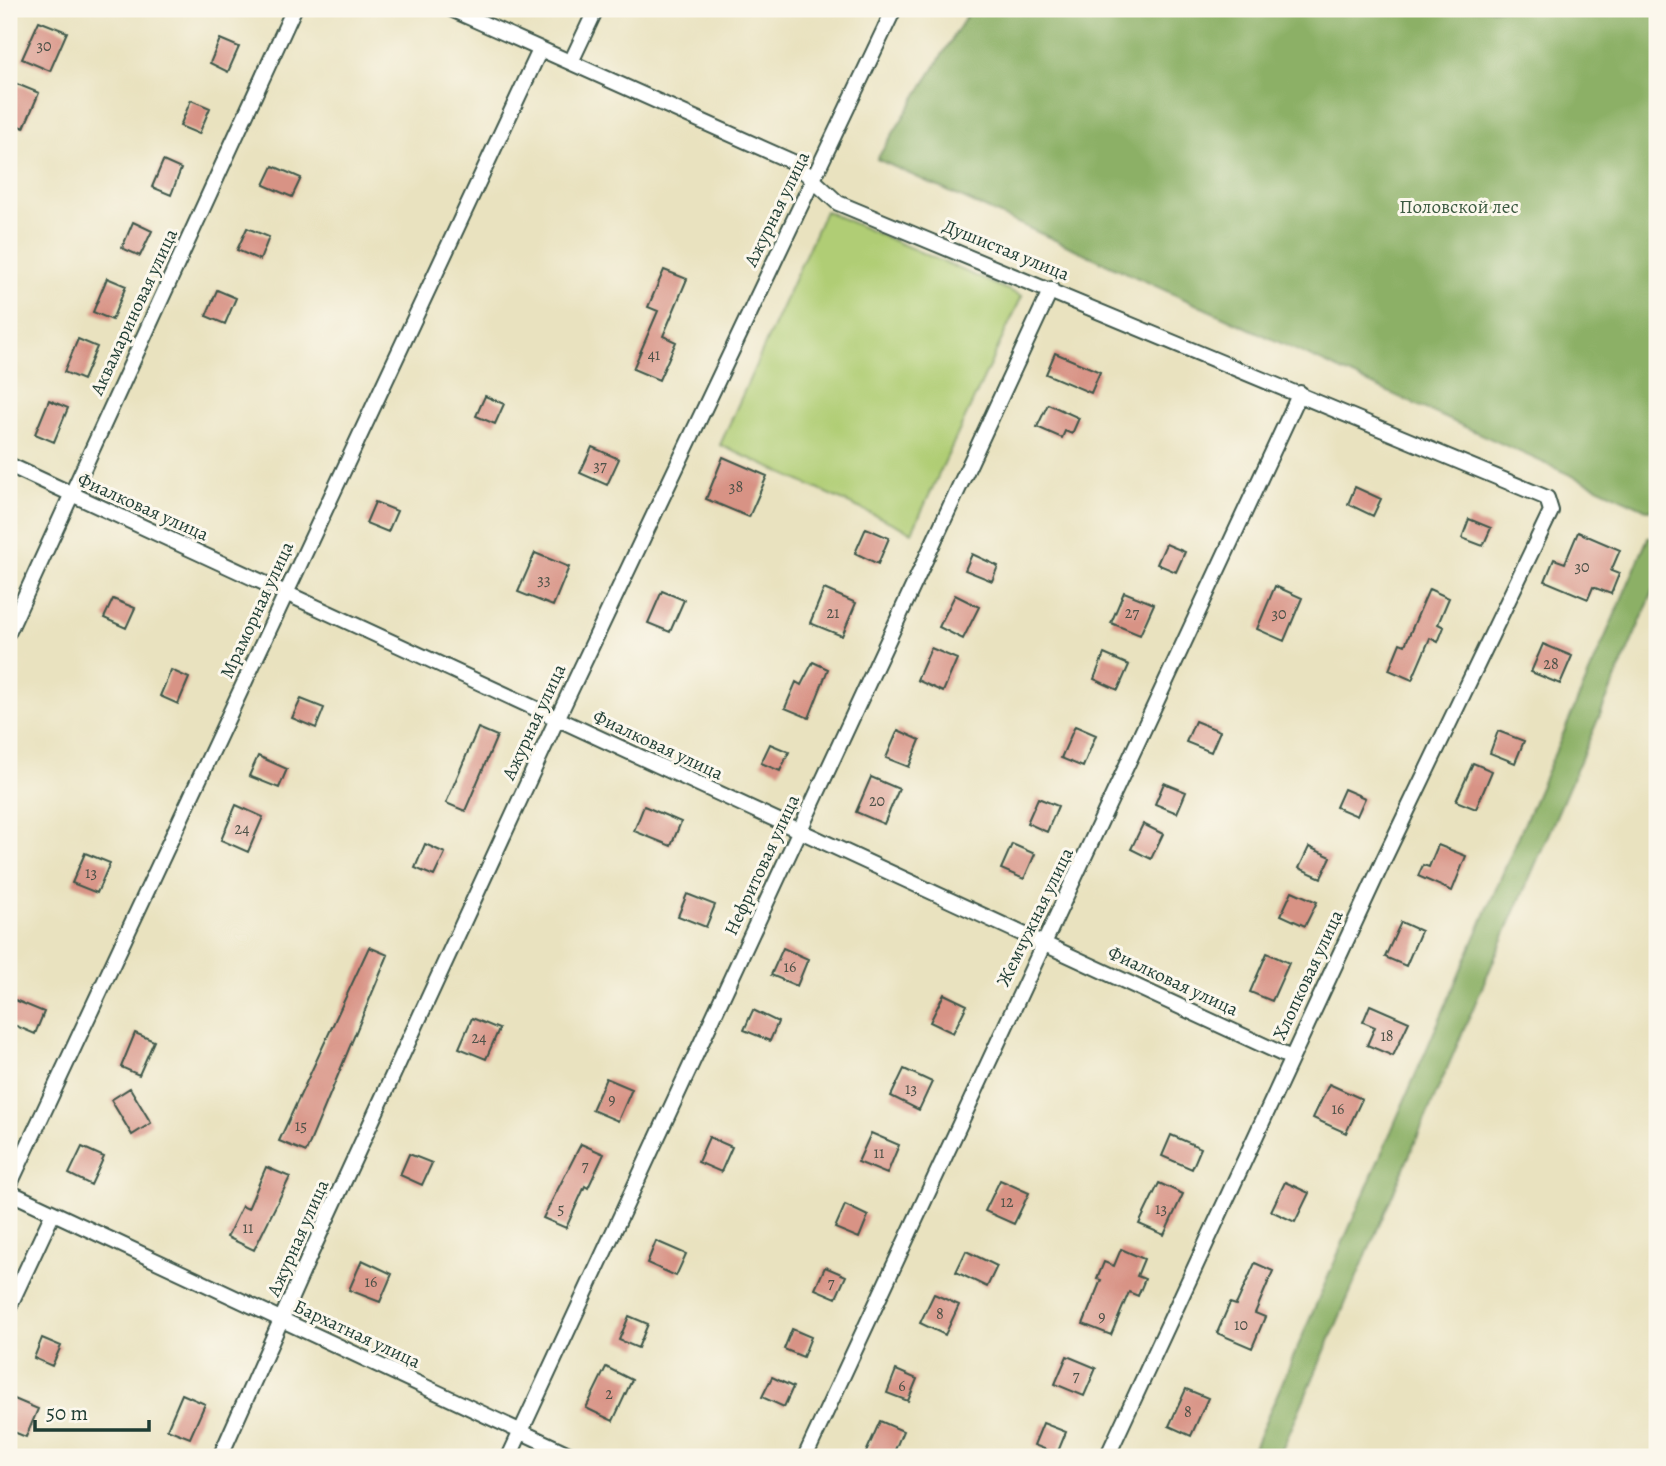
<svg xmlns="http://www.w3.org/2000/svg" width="1666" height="1466" viewBox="0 0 1666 1466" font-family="Alegreya,serif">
	<rect width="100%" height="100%" fill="#fbf7ec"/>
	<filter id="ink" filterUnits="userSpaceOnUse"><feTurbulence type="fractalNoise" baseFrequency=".0143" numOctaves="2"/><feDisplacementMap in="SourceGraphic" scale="14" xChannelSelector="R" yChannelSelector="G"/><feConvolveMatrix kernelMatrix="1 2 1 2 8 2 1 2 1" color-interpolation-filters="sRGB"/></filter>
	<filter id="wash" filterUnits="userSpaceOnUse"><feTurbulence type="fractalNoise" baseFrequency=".00686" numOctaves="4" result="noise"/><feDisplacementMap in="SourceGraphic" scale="28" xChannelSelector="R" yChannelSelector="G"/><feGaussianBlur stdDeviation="1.57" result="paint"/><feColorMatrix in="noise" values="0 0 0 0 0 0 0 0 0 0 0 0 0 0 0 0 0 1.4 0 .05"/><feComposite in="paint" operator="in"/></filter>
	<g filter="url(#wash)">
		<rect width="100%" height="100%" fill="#e9e2bf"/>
		<path fill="#b0cd74" stroke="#688554" stroke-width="2" d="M825 211 1022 296 912 532 720 445Z"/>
		<path fill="#8cb066" stroke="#56764d" stroke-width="2" d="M971 9H1657V509L1647 510 877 159Z
			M1657 537V583L1279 1457H1250L1648 538Z"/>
		<g id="blocks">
			<path fill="#d89385" d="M39 21 67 32 50 71 22 59Z
				M220 39 239 47 228 72 210 63Z
				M12 82 39 93 24 128 9 122V89Z
				M191 100 210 108 199 134 180 126Z
				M163 161 181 169 171 195 152 187Z
				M273 166 301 178 292 197 264 185Z
				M133 222 152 231 140 256 122 248Z
				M247 228 269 237 260 260 237 250Z
				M664 270 687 279 663 336 676 342 659 380 633 369 658 311 648 307Z
				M107 278 126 286 112 320 93 312Z
				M217 290 236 298 225 324 206 316Z
				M78 339 97 347 83 380 64 372Z
				M1055 353 1100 372 1091 393 1046 374Z
				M485 396 504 404 495 424 476 416Z
				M49 400 68 408 54 442 35 434Z
				M1048 404 1079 418 1072 434 1065 431 1062 438 1037 427Z
				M592 447 619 459 607 485 580 473Z
				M723 457 767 476 749 517 706 499Z
				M1355 487 1381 499 1373 516 1348 504Z
				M375 502 397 511 388 532 366 523Z
				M1469 519 1491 528 1483 546 1462 538Z
				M866 528 889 538 878 564 855 553Z
				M1578 532 1620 550 1611 571 1619 574 1611 594 1593 587 1588 599 1545 581 1554 559 1565 563Z
				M1166 544 1185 552 1176 572 1157 564Z
				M535 553 569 567 553 606 518 592Z
				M972 554 998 566 992 581 965 570Z
				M1275 586 1302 598 1284 641 1257 629Z
				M824 589 856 603 842 636 810 623Z
				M1429 589 1449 598 1438 624 1444 627 1438 642 1430 638 1412 680 1389 670 1400 643 1405 645Z
				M662 591 684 600 670 632 648 623Z
				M1124 592 1154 604 1140 635 1111 623Z
				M955 595 979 607 963 639 939 627Z
				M113 599 135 608 126 628 104 618Z
				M1543 644 1572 656 1560 684 1531 672Z
				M931 648 957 659 943 692 917 680Z
				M1104 654 1129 665 1118 690 1094 679Z
				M813 662 828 669 809 718 785 708 796 682 801 685Z
				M171 670 189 678 178 704 160 696Z
				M301 699 324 708 316 728 292 718Z
				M1195 721 1220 731 1211 752 1186 742Z
				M1075 726 1096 735 1083 767 1061 758Z
				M478 728 497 736 465 811 446 803Z
				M898 730 920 740 909 767 886 758Z
				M1498 731 1524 741 1515 763 1490 753Z
				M770 744 789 752 780 771 761 763Z
				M258 756 287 769 279 788 249 776Z
				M1473 763 1492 771 1476 809 1456 801Z
				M871 777 899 789 884 824 856 812Z
				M1164 783 1186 792 1177 813 1155 804Z
				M1344 789 1365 798 1357 816 1336 807Z
				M1038 798 1058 806 1047 832 1027 823Z
				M236 805 263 817 248 852 221 840Z
				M644 806 681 822 671 846 634 831Z
				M1143 824 1163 834 1151 859 1131 849Z
				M425 844 445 853 434 876 415 868Z
				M1012 844 1035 854 1024 879 1001 869Z
				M1438 845 1466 856 1452 891 1418 876 1423 865 1429 867Z
				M1309 847 1331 857 1321 878 1299 868Z
				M85 853 110 863 97 893 72 883Z
				M1292 891 1317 902 1305 926 1281 915Z
				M687 894 715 905 706 927 678 916Z
				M1401 922 1421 931 1406 966 1385 957Z
				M369 947 388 955 306 1152 279 1141Z
				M783 948 808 959 797 986 771 975Z
				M1267 953 1289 963 1272 1001 1250 992Z
				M944 994 967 1005 953 1033 930 1022Z
				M15 1000 44 1012 35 1034 9 1023Z
				M1370 1005 1409 1022 1393 1056 1367 1045 1375 1027 1363 1022Z
				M753 1010 778 1022 770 1041 744 1030Z
				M472 1018 499 1029 486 1059 459 1048Z
				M135 1033 154 1041 139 1075 121 1067Z
				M904 1069 932 1082 919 1110 891 1096Z
				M606 1078 632 1089 618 1121 592 1110Z
				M1329 1084 1362 1099 1346 1133 1313 1118Z
				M130 1088 151 1123 132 1135 111 1100Z
				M871 1133 899 1145 887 1174 858 1162Z
				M1171 1135 1201 1148 1192 1169 1162 1156Z
				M709 1137 732 1147 721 1172 698 1162Z
				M581 1144 604 1154 588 1188 585 1186 566 1228 543 1218Z
				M82 1147 104 1157 91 1185 69 1174Z
				M409 1154 432 1163 422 1185 400 1175Z
				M266 1167 290 1177 254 1250 227 1237 242 1206 248 1209Z
				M1000 1180 1029 1193 1014 1224 985 1211Z
				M1285 1182 1309 1193 1295 1222 1271 1211Z
				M1159 1183 1183 1194 1164 1235 1139 1224Z
				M845 1205 868 1216 859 1238 835 1228Z
				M656 1241 686 1254 676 1276 647 1263Z
				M1121 1249 1144 1259 1137 1276 1145 1279 1138 1296 1129 1292 1111 1335 1083 1324 1101 1280 1097 1279 1104 1262 1114 1266Z
				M966 1251 997 1266 987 1287 956 1272Z
				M362 1260 392 1274 380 1302 349 1290Z
				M1255 1263 1273 1271 1255 1313 1265 1317 1252 1348 1217 1333 1230 1303 1236 1305Z
				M825 1267 846 1276 836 1298 815 1289Z
				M934 1294 959 1305 945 1335 920 1323Z
				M629 1316 648 1324 638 1348 619 1340Z
				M792 1329 811 1337 803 1357 784 1349Z
				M42 1338 61 1346 52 1366 34 1358Z
				M1067 1356 1096 1368 1084 1396 1055 1384Z
				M606 1367 632 1380 613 1421 586 1408Z
				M896 1370 917 1379 908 1401 887 1393Z
				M772 1377 793 1387 784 1407 762 1397Z
				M1186 1389 1208 1398 1191 1436 1169 1426Z
				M182 1394 205 1404 190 1438 167 1429Z
				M12 1398 38 1409 26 1437 9 1430Z
				M880 1421 903 1431 892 1457H864Z
				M1043 1423 1066 1432 1057 1454 1034 1445Z"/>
		</g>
	</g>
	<g filter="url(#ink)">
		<use href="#blocks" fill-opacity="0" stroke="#3d5649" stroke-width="2"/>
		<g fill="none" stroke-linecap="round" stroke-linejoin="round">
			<defs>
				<path id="minor" d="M451 9 795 163 838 203 1547 498 1551 511 1385 857 1107 1457
					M571 62 596 9
					M9 465 1291 1058
					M9 631 294 9
					M9 1186 540 50
					M9 1192 575 1457
					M9 1307 53 1213
					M220 1457 310 1255 557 719 894 9
					M509 1457 1051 289
					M805 1457 1300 393"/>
			</defs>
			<use href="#minor" stroke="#3d5649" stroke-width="18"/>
			<use href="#minor" stroke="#fff" stroke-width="14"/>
		</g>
	</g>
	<g text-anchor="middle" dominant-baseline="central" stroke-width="6" stroke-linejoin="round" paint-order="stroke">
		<g font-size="16" fill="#4d5248">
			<text x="44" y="46">30</text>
			<text x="654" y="355">41</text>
			<text x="600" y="466">37</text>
			<text x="736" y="487">38</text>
			<text x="1582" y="567">30</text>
			<text x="544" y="580">33</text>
			<text x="833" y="613">21</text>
			<text x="1132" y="613">27</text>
			<text x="1279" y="614">30</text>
			<text x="1551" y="664">28</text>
			<text x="877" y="801">20</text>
			<text x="242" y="829">24</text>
			<text x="91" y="873">13</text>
			<text x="790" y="967">16</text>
			<text x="1387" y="1036">18</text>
			<text x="479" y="1038">24</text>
			<text x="911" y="1089">13</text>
			<text x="612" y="1100">9</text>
			<text x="1338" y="1109">16</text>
			<text x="301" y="1126">15</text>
			<text x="879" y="1153">11</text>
			<text x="585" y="1166">7</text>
			<text x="1007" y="1202">12</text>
			<text x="561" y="1209">5</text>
			<text x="1161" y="1209">13</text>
			<text x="248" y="1228">11</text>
			<text x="371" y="1282">16</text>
			<text x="831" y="1283">7</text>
			<text x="940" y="1314">8</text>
			<text x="1102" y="1317">9</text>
			<text x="1241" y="1325">10</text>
			<text x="1076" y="1376">7</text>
			<text x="902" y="1386">6</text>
			<text x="609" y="1394">2</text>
			<text x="1188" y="1412">8</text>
		</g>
		<g font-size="19" fill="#3c5a41" stroke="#fbf7ec">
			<text x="1459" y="207">Половской лес</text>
		</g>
		<g font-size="19" fill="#1f3d34" stroke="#fbf7ec">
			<text transform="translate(777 209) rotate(-64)">Ажурная улица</text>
			<text transform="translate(1006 250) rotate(22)">Душистая улица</text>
			<text transform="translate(134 312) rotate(-65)">Аквамариновая улица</text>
			<text transform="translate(143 507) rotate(24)">Фиалковая улица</text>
			<text transform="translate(257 610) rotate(-65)">Мраморная улица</text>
			<text transform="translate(534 722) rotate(-65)">Ажурная улица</text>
			<text transform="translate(658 745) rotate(25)">Фиалковая улица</text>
			<text transform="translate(762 865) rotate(-65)">Нефритовая улица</text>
			<text transform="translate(1035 917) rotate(-64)">Жемчужная улица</text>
			<text transform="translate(1308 975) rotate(-65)">Хлопковая улица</text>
			<text transform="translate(1173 981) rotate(25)">Фиалковая улица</text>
			<text transform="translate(298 1238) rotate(-66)">Ажурная улица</text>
			<text transform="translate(357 1334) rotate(25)">Бархатная улица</text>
		</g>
	</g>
	<rect width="1666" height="1466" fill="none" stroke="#fbf7ec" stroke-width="35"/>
	<path d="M35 1420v10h114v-10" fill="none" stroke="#1f3d34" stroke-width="3.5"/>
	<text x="46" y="1420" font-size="21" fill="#1f3d34" stroke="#fbf7ec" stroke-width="5" paint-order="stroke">50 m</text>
</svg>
